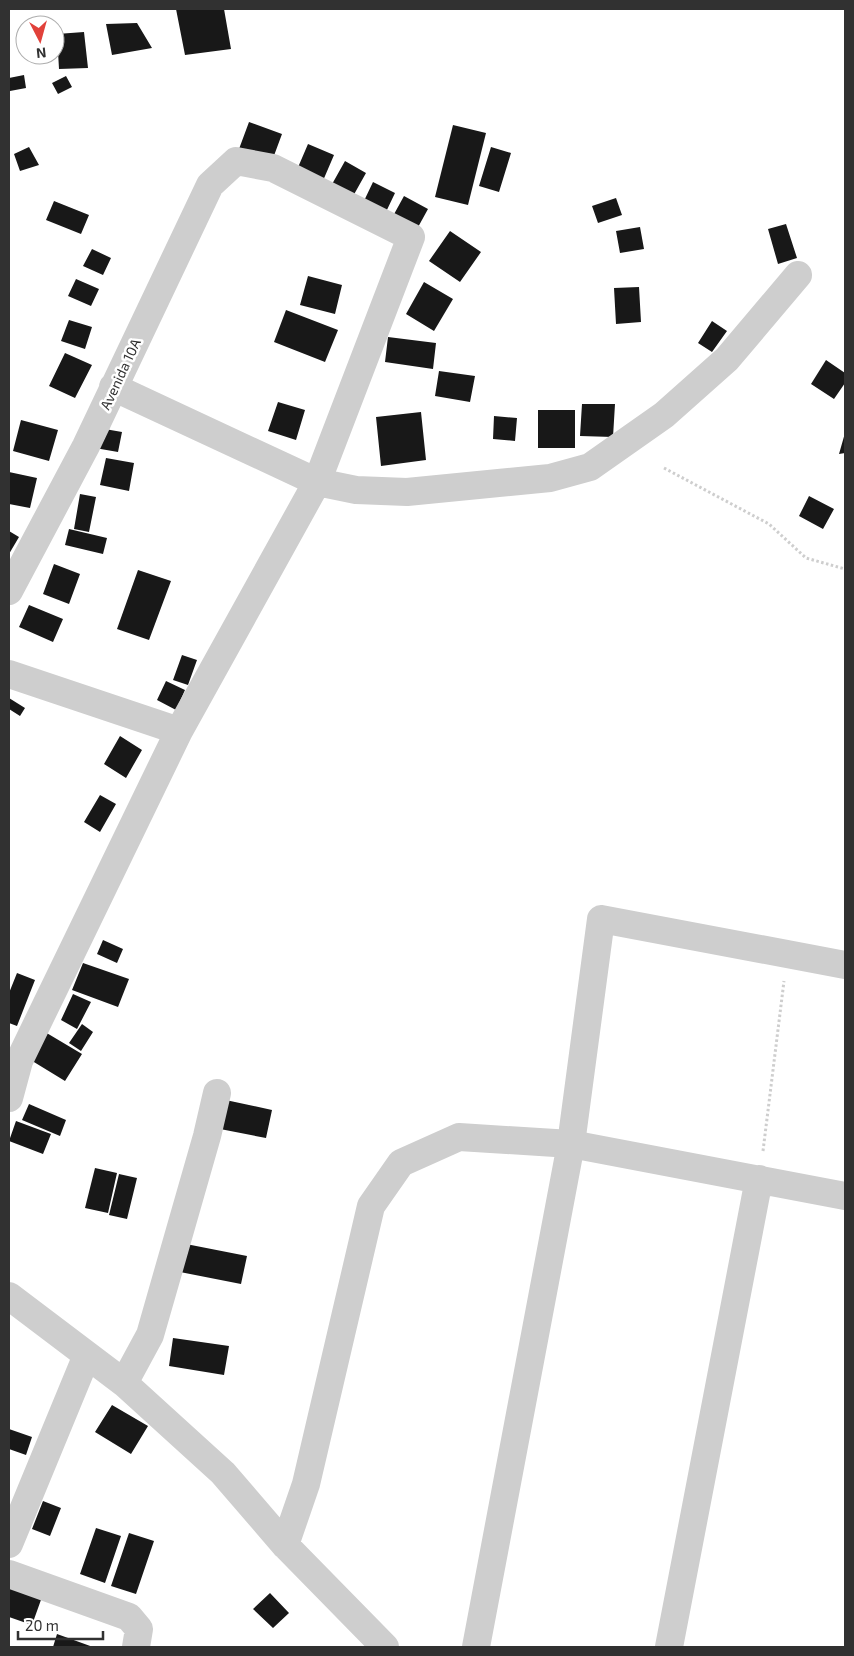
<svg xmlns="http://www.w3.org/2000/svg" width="854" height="1656" viewBox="0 0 854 1656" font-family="'Exo 2',sans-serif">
	<rect width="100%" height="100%" fill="#fff"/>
	<path fill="#181818" d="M176 9H224L231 49 185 55Z
		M137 23 152 48 112 55 106 24Z
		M84 32 88 68 59 69 57 34Z
		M24 75 26 88 10 91 9 78Z
		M66 76 72 87 58 94 52 83Z
		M249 122 282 134 272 161 239 149Z
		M453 125 486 133 468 205 435 197Z
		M308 144 334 155 322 183 296 172Z
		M29 147 39 165 20 171 14 154Z
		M491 147 511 153 499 192 479 186Z
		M345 161 366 173 352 198 331 186Z
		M373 182 395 193 385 214 363 203Z
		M404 196 428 209 417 229 393 216Z
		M616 198 622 215 598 223 592 206Z
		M54 201 89 215 81 234 46 220Z
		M786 224 797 258 778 264 768 229Z
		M640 227 644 249 620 253 616 231Z
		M450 231 481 252 460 282 429 261Z
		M92 249 111 258 103 275 83 266Z
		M308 276 342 285 335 314 300 305Z
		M76 279 99 289 91 306 68 296Z
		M424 282 453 299 434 331 406 314Z
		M639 287 641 322 616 324 614 288Z
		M286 310 338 330 325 362 274 342Z
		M69 320 92 327 85 349 61 341Z
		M712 321 727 331 712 352 698 343Z
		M388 337 436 343 433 369 385 362Z
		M65 353 92 365 75 398 49 386Z
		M826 360 845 373V383L834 399 811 384Z
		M439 371 475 376 470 402 435 396Z
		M278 402 305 410 296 440 268 431Z
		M582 404H615L613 437 580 436Z
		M538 410H575V448H538Z
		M421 412 426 460 381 466 376 417Z
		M494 416 517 418 515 441 493 439Z
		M21 420 58 430 49 461 13 451Z
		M99 428 122 432 118 452 95 448Z
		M845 433V453L839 454Z
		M106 458 134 463 129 491 100 485Z
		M9 472 37 478 30 508 9 504Z
		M80 494 96 497 89 532 74 529Z
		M809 496 834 509 823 529 799 516Z
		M69 529 107 538 103 554 65 545Z
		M9 531 19 537 9 554Z
		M54 564 80 574 69 604 43 594Z
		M138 570 171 581 149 640 117 629Z
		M29 605 63 619 53 642 19 627Z
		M182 655 197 660 188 685 173 680Z
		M166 681 185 690 176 710 157 700Z
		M9 698 25 708 20 716 9 709Z
		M120 736 142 750 126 778 104 764Z
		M100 795 116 804 100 832 84 822Z
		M103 940 123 949 117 963 97 954Z
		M83 963 129 979 118 1007 72 990Z
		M17 973 35 980 17 1026 9 1023V993Z
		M73 994 91 1002 77 1029 61 1020Z
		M82 1024 93 1032 81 1051 69 1043Z
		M45 1032 82 1054 65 1081 29 1059Z
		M221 1099 272 1110 266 1138 215 1128Z
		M29 1104 66 1120 60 1136 22 1120Z
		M16 1121 51 1134 43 1154 9 1141Z
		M95 1168 117 1173 108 1213 85 1208Z
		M119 1174 137 1178 127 1219 109 1215Z
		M186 1244 247 1256 241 1284 180 1272Z
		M173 1338 229 1346 224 1375 169 1366Z
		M112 1405 148 1426 131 1454 95 1432Z
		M9 1429 32 1437 26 1455 9 1449Z
		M43 1501 61 1508 50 1536 32 1529Z
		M96 1528 121 1536 105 1583 80 1574Z
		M129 1533 154 1541 136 1594 111 1586Z
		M9 1585 42 1597 32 1625 9 1617Z
		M270 1593 289 1613 273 1628 253 1609Z
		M57 1634 93 1647H53Z"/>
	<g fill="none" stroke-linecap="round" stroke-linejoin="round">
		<path stroke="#cecece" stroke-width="3" stroke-dasharray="2.5 2.5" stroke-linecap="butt" d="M664 468 769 524 806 558 845 569
			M763 1151 784 981"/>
		<path stroke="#cecece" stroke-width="28" d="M113 387 317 482 356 490 407 492 550 478 590 467 664 415 727 359 798 275
			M9 591 86 446 210 185 236 161 273 168 411 237 317 482 179 731 19 1061 9 1098
			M9 674 179 731
			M9 1296 124 1383 223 1473 285 1545 385 1647
			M124 1383 150 1335 207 1136 217 1093
			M9 1544 87 1355
			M285 1545 306 1484 371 1206 401 1163 459 1137 571 1144 845 1196
			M9 1574 129 1617 139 1629 136 1647
			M476 1647 571 1144 601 919 845 965
			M669 1647 759 1179"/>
	</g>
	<g text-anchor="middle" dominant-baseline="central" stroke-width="5" stroke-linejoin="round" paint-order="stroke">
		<g font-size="14" fill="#313131" stroke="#fff">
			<text transform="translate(120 374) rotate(-65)">Avenida 10A</text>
		</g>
	</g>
	<rect width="854" height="1656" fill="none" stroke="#313131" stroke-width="20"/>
	<g transform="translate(40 40) rotate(174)"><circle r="24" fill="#ffffff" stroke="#adadad"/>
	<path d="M0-4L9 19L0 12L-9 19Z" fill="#e1413a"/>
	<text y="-8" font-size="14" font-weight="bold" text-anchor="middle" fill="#313131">N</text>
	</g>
	<path d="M18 1631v8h85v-8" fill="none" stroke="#313131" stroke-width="2.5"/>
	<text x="25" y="1631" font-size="15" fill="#313131" stroke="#ffffff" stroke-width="4" paint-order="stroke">20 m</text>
</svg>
